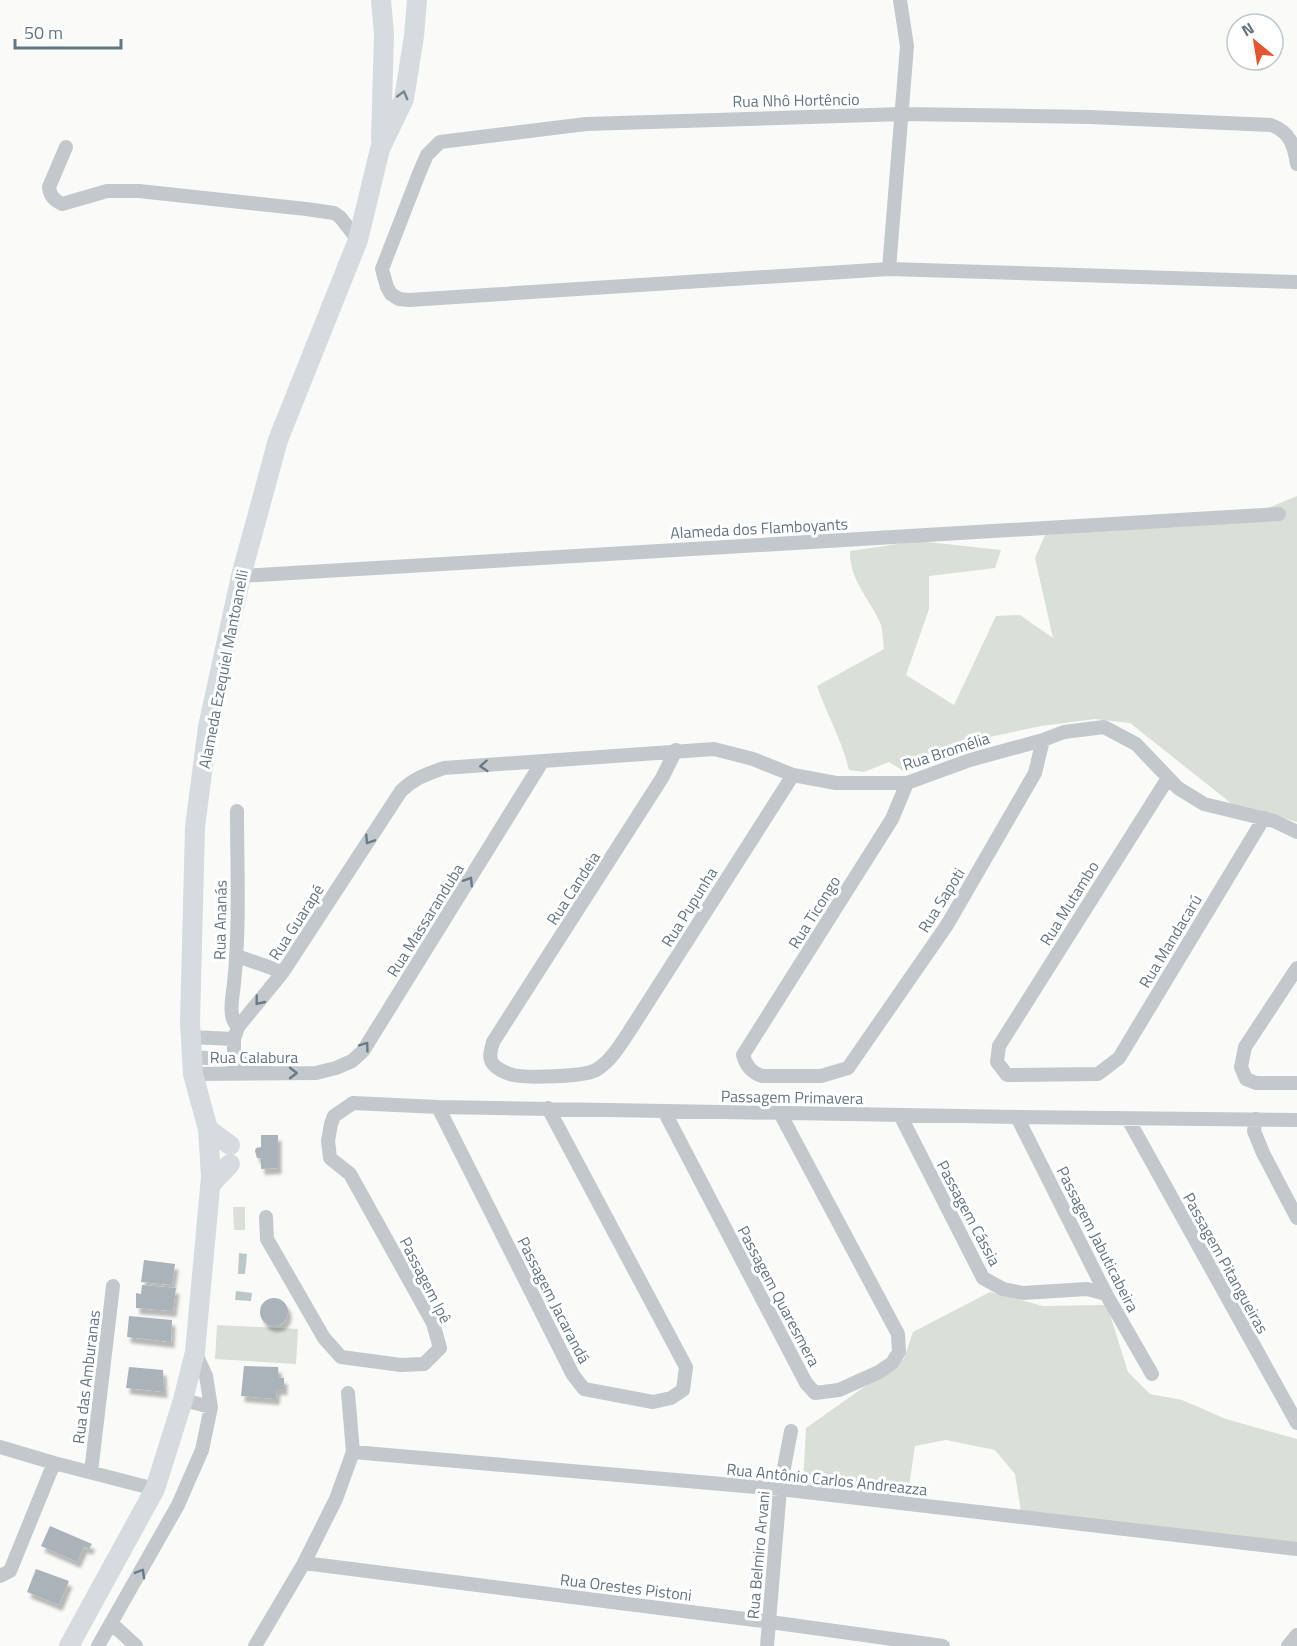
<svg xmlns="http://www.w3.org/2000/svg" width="1297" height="1646" viewBox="0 0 1297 1646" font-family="'Titillium Web',sans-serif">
	<defs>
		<filter id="shadow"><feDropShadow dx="3.5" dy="6" stdDeviation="1.5" flood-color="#0004"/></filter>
	</defs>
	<rect width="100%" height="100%" fill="#fafaf8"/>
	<path fill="#dadfd7" d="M1297 496V822L1232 804 1130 723 1095 719 1041 726 957 744 933 752 905 772 889 762 864 772 849 770C842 740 827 715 817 686L884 649C883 642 883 632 881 625 871 600 849 580 850 551L918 541 1001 550 995 568 929 576V609L906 675 954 705 996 616 1020 615 1053 638 1035 558 1045 535 1239 520Z
		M233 1207H245V1230H234Z
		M990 1292 1043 1306 1107 1305 1128 1372 1150 1394 1182 1400 1226 1419 1297 1439V1543L1021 1512 1015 1474 995 1450 946 1440 915 1446 907 1500 803 1485 806 1428 904 1359 913 1332Z
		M217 1325 298 1329 296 1364 215 1359Z"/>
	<path fill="#bbc7cb" d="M239 1253 247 1254 245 1274H238Z
		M236 1291 252 1293 251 1301 235 1300Z"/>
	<path fill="#aab3b9" filter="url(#shadow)" d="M261 1135H278V1168L261 1169V1158H257L255 1151 256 1148 261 1147Z
		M144 1260 175 1264 172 1285 141 1282Z
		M142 1285 176 1288 173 1311 136 1308V1293L141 1294Z
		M260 1312a14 14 0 1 1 28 0a14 14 0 1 1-28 0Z
		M129 1316 172 1320 171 1342 127 1337Z
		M244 1366 278 1367 279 1378H284V1389H277L276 1399 241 1396Z
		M129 1367 163 1370 164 1392 126 1388Z
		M50 1526 92 1544 89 1549 84 1547 77 1562 41 1546Z
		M36 1569 69 1581 59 1605 27 1592Z"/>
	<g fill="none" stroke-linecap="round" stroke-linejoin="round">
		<path stroke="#c3c8cc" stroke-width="14" d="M66 147 49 187C50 196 54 200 62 204L107 191H139L306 209 334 213 340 217 358 240
			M1297 164C1294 145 1290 132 1271 125L1090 117 903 114 586 124 440 142 427 155 420 171 382 269 387 287 391 294 399 299 409 300 889 269 1297 282
			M889 269 907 46 900 0
			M241 576 1279 514
			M676 750 662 778 493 1042C491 1050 488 1057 493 1064 498 1070 506 1073 513 1075 528 1078 583 1077 596 1070 612 1061 624 1039 634 1024L793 775
			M1168 778 999 1046 997 1062 1007 1075 1098 1074 1119 1058 1264 818
			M907 783 892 819 743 1055C746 1066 752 1073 762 1076H821L848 1068 947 925 1035 773 1043 740
			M237 811C237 868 240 926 234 983 233 997 227 1016 238 1027
			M237 956 283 972
			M1297 968 1245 1047 1241 1067 1246 1079 1256 1083H1297
			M190 1037 234 1039
			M191 1057 253 1061 270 1073
			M234 1073V1039L238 1027 283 972 401 791C414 778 427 774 444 768L714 749 753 759 793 775 836 783H907L970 760 1043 740 1064 732 1104 727 1136 744 1178 788 1204 804 1274 821 1297 832
			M193 1074 316 1073 336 1068 352 1061 363 1051 542 762
			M438 1107 573 1375 584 1389 653 1402 671 1398 683 1390 686 1367 548 1108
			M664 1111 806 1383 815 1393 839 1390 879 1372 892 1363 899 1352 898 1334 780 1113
			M900 1115 983 1278 1003 1289 1023 1293 1087 1289 1106 1294
			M1017 1117 1106 1294 1152 1374
			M1128 1119 1297 1423
			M1256 1119 1254 1131 1263 1153 1297 1218
			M266 1217 267 1239 324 1338 341 1357 401 1365 424 1364 440 1348 433 1323 350 1174 330 1158 328 1141 331 1124 334 1116 353 1103 438 1107 1017 1117 1297 1120
			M183 1400 211 1407
			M0 1447 54 1463 155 1489
			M353 1452 780 1489 1297 1549
			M91 1472 113 1286
			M304 1563 770 1622 943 1646
			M0 1576 10 1571 54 1463
			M111 1623 136 1646
			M98 1646 178 1505 202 1450 211 1407 206 1376 195 1352
			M255 1646 304 1563 336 1499 353 1452 348 1393
			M767 1646 780 1489 791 1431
			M1288 1646 1297 1635"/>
		<path stroke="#d6dbdf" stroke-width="20" d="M381 0 384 34 381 140
			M208 1129 230 1145
			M210 1185 230 1164
			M69 1646 155 1489 183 1400 195 1352 211 1177 208 1129 193 1074 190 1022 195 827 208 727 241 576 278 440 358 240 380 149 404 99 414 36 417 0"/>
	</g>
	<defs><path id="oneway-chevron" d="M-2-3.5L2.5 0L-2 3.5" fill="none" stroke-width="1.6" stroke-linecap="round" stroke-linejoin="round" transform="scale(1.5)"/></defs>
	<use stroke="#768591" href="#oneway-chevron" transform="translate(403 95) rotate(-75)"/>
	<g stroke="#6a7a87">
		<use href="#oneway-chevron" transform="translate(484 766) rotate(176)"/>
		<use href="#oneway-chevron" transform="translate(369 840) rotate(123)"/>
		<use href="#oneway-chevron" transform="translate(469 881) rotate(-58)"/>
		<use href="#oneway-chevron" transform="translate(259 1001) rotate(129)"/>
		<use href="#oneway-chevron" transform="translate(365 1046) rotate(-54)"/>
		<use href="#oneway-chevron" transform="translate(293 1073)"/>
		<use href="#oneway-chevron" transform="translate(141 1573) rotate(-60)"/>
	</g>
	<g text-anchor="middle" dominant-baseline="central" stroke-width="6" stroke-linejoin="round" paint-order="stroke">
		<g font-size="16" fill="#657683" stroke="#fff">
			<text transform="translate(796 100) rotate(-1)">Rua Nhô Hortêncio</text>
			<text transform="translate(759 528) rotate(-3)">Alameda dos Flamboyants</text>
			<text transform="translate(223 669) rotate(-79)">Alameda Ezequiel Mantoanelli</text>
			<text transform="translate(946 751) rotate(-18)">Rua Bromélia</text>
			<text transform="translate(573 888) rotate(-57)">Rua Candeia</text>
			<text transform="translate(941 900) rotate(-58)">Rua Sapoti</text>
			<text transform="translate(1069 903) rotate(-58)">Rua Mutambo</text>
			<text transform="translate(689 907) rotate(-58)">Rua Pupunha</text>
			<text transform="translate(814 912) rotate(-58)">Rua Ticongo</text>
			<text transform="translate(220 920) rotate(-89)">Rua Ananás</text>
			<text transform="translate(425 920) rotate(-58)">Rua Massaranduba</text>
			<text transform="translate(296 922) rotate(-57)">Rua Guarapé</text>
			<text transform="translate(1170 941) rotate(-59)">Rua Mandacarú</text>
			<text x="254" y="1057">Rua Calabura</text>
			<text transform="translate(792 1097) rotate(1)">Passagem Primavera</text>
			<text transform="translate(969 1213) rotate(62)">Passagem Cássia</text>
			<text transform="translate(1098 1239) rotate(63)">Passagem Jabuticabeira</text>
			<text transform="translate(1226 1263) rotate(61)">Passagem Pitangueiras</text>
			<text transform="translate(426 1280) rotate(63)">Passagem Ipê</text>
			<text transform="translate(779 1296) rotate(62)">Passagem Quaresmera</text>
			<text transform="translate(554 1300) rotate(63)">Passagem Jacarandá</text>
			<text transform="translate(86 1377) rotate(-83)">Rua das Amburanas</text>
			<text transform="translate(827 1479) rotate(6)">Rua Antônio Carlos Andreazza</text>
			<text transform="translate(758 1555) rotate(-85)">Rua Belmiro Arvani</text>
			<text transform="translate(626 1587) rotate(7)">Rua Orestes Pistoni</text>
		</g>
	</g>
	<g transform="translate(1255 42) rotate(330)"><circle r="28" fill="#ffffff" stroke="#c1c8cd" stroke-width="1.5"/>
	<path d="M0-4.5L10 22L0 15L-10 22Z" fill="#e4572e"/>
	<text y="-9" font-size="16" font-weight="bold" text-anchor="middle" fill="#657683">N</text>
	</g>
	<path d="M15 39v9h106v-9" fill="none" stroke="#657683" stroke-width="3"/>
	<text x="24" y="39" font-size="18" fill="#657683" stroke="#ffffff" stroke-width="4.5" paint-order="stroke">50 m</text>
</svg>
